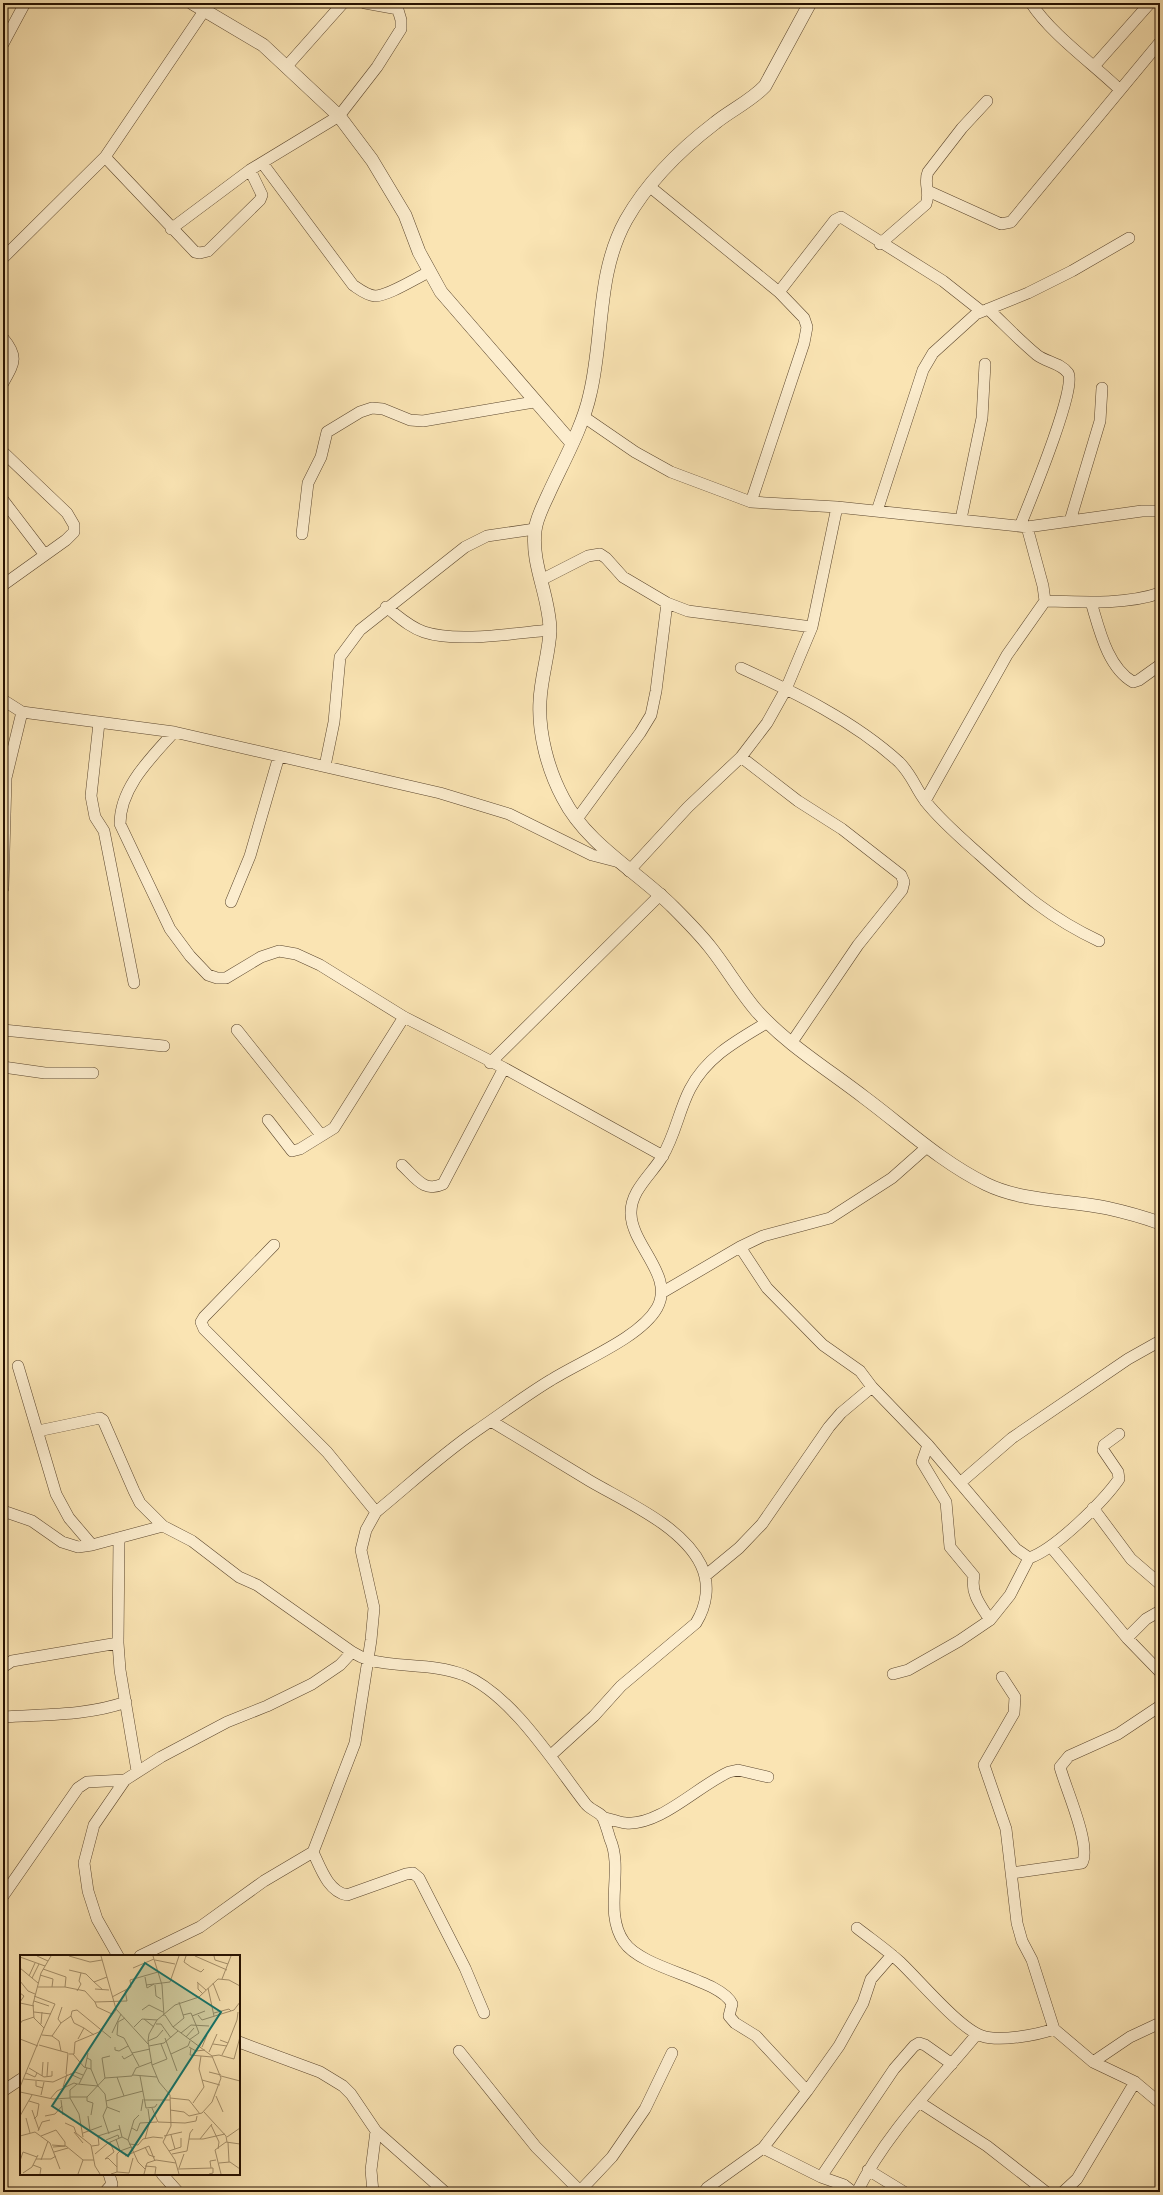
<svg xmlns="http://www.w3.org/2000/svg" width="1163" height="2195" viewBox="0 0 1163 2195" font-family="'Libre Caslon Text',serif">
	<rect width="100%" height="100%" fill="#fae4b3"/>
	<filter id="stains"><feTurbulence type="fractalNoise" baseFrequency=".005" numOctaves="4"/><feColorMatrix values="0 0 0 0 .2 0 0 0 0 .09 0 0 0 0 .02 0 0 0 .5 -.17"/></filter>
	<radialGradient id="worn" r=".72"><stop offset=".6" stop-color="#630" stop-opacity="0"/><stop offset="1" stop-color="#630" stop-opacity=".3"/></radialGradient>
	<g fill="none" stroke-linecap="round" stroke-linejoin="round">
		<defs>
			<path id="minor" d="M365 3 398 9
				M1031 3C1051 34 1092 63 1119 89
				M3 44 25 3
				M1095 65 1150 3
				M287 66 343 3
				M105 157 195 252 200 253 208 251 260 200 262 195 250 170
				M263 164 353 285C359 289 366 295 375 296 388 296 416 278 429 272
				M649 186 779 292 804 318 807 327 804 343 751 502
				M928 191 1001 224 1011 222 1160 42
				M171 229 250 170 339 116 377 67 401 29V20L396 3
				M880 244 926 204C931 193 923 183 928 172L962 128 987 101
				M3 258 105 157 204 11
				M779 292 835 220 841 217 943 281 981 311
				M988 309C1004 324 1020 341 1037 355 1046 362 1061 363 1068 373 1078 386 1028 506 1020 526
				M3 338C19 357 14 363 3 383
				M584 417 635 452 671 472 751 502 837 507 1027 527 1142 511H1160
				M3 452 67 513 74 525V532L66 540 3 585
				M3 500 45 555
				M877 511 923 370 933 353 976 314 1028 293 1072 271 1129 238
				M961 519 982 418 985 364
				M1070 521 1100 421 1102 388
				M302 534 308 483 321 457 327 432 360 412 372 408 383 409 410 420 423 421 534 402
				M541 580 588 556 600 554 606 558 623 577 667 603 688 611 812 627
				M1045 601C1080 602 1126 605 1160 593
				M1091 602C1099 628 1107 667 1133 682L1139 680 1160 665
				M386 607C398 616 409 627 424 632 457 643 515 633 550 630
				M741 668C796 693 854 721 899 762 913 776 915 788 926 802 941 821 961 838 980 855 1021 892 1048 917 1099 941
				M3 700 22 712 174 732 440 793 509 814 592 855 619 862
				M99 723 91 796 95 817 104 831 134 983
				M174 732C151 758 120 787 120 824L170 929 190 956 208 975 217 978H226L261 957 279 951 296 954 320 965 404 1017 504 1068 663 1156
				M741 757 798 801 842 829 901 875 904 882 902 890 858 945 792 1042
				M325 766 334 722 340 657 360 630 465 547 487 536 535 529
				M925 801 1007 655 1045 601 1043 586 1027 527
				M577 819 640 733 651 715 656 691 667 603
				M629 871 688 807 741 757 767 723 786 689 812 627 837 507
				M3 888 6 778 22 712
				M231 902 250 856 279 756
				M3 1030 164 1046
				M237 1030 321 1135
				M490 1063 661 894
				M3 1067 45 1073H93
				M268 1120 292 1151 300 1149 334 1128 404 1017
				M402 1165C416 1178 424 1193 443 1184L504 1068
				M274 1245 204 1317 201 1322 204 1329 327 1452 376 1512
				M740 1247 767 1288 823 1345 860 1371 872 1387 928 1445 1016 1549 1029 1558C1054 1550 1103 1502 1119 1479L1118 1472 1103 1450 1104 1445 1119 1434
				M663 1292 740 1247 763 1236 830 1218 892 1178 927 1147
				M18 1366 56 1494 69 1518 92 1545
				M491 1421C524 1441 557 1461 590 1481 626 1502 682 1526 701 1565 710 1584 707 1605 696 1623L621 1686 594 1716 550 1756
				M38 1431 100 1418 103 1420 134 1491 140 1503 163 1526
				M928 1445 922 1462 946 1502 950 1547 974 1576C970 1593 981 1606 990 1620
				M960 1483 1012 1438 1128 1359 1160 1341
				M1093 1508 1131 1559 1160 1584
				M3 1511 32 1521 62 1542 78 1547 92 1545 163 1526 192 1541 239 1577 257 1585 352 1652C357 1655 363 1658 369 1660 400 1668 433 1663 464 1675 512 1695 554 1763 585 1803 589 1809 597 1811 602 1816 605 1822 608 1832 610 1839 624 1870 603 1912 624 1942 643 1970 721 1979 732 2004L729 2016 735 2023 756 2036 807 2091
				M119 1538 118 1643 120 1670 137 1771
				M1051 1547 1127 1638 1160 1672
				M705 1576 739 1548 762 1524 829 1427 841 1413 872 1387
				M1127 1638 1146 1619 1160 1611
				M3 1667 12 1661 118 1643
				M893 1674 908 1670 959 1641 990 1620 1010 1595 1029 1558
				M1002 1677 1015 1697 1014 1713 984 1765 1006 1829 1017 1923 1022 1941 1032 1960 1054 2029
				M3 1717C44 1714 86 1716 126 1702
				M602 1817C610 1819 618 1822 626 1823 660 1826 699 1785 729 1772L738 1770 768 1777
				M313 1852C321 1869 328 1891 347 1895L406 1874 413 1873 419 1878 465 1968 484 2013
				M1012 1873 1082 1863C1092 1846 1065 1787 1060 1767L1069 1756 1118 1734 1160 1706
				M3 1896 78 1788 87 1782 125 1780
				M857 1928C871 1939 887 1950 900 1962 920 1981 959 2028 982 2036 1000 2042 1037 2035 1054 2029L1093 2062 1135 2082 1160 2103
				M118 1956 97 1919 88 1891 84 1863 94 1825 125 1780 161 1757 227 1722 267 1706 312 1684 340 1665 352 1652
				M140 1956 200 1927 264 1881 313 1852 355 1743 371 1640 374 1608 361 1550 366 1530 376 1512C409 1485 441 1455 476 1431 501 1414 526 1395 551 1380 581 1361 640 1338 657 1308 675 1276 632 1246 631 1214 630 1191 651 1175 662 1157 675 1136 679 1110 690 1089 707 1056 738 1040 768 1022
				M239 2042 320 2072 343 2086 351 2094 376 2131 445 2192
				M459 2051 536 2147 580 2191
				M1093 2062 1130 2037 1160 2023
				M3 2091 21 2079
				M919 2102 987 2146 1046 2192
				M763 2148 821 2177 844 2185 853 2192
				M868 2170 904 2192
				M162 2174 178 2192
				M821 2177 894 2069 914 2046 919 2043 925 2045 952 2064
				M105 2192 112 2184 109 2174
				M373 2192 371 2170 376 2131
				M579 2192 612 2157 645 2109 672 2053
				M704 2192 707 2188 763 2148 807 2091 839 2046 863 2003 871 1979 892 1955
				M857 2192C887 2132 935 2085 977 2034
				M1063 2192 1077 2179 1135 2082
				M1160 2192V2191"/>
			<path id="tertiary" d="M192 3 263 45 339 116 372 160 405 215 419 252 441 292 571 442
				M810 3 765 86C751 101 731 110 715 123 681 149 647 183 626 220 596 274 604 336 590 394 583 427 562 464 548 495 543 506 536 519 535 531 531 565 550 597 550 631 549 654 541 677 540 701 538 733 548 770 563 798 587 845 637 871 673 907 686 920 699 933 710 947 726 967 739 990 756 1010 786 1044 829 1070 865 1098 904 1127 941 1162 986 1184 1023 1202 1068 1200 1107 1208 1125 1212 1143 1217 1160 1223"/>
		</defs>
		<use href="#minor" stroke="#5b462d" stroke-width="12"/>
		<use href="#tertiary" stroke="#5b462d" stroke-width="14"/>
		<use href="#minor" stroke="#fcedce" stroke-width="11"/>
		<use href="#tertiary" stroke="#fcedce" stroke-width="13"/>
	</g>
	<g transform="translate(20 1955)">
		<rect width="220" height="220" fill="#fae4b3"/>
		<path fill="none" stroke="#a5906b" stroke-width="1" d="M17 1 28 6M49 1 70 7 82 5M81 1 96 54 128 89M133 1 142 30 144 61M166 1 164 7 171 12 181 17 184 14M175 1 207 15M194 1 195 5 208 9M0 2 25 11M135 5 155 9M0 13 18 28M113 13 134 4M23 14 46 22 45 32M49 15 66 19 74 27 87 22M20 20 33 24 32 32M9 21 15 8M125 22 127 33 134 29M12 23 19 9M202 24 211 1M0 26 8 36 15 39M74 27 83 35M177 27 186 35M178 28V34L183 39M193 28 200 46M126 30 150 27 159 1M135 30 136 41 141 44M18 32H45L65 36 75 47 107 46 105 35M188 33 194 61M75 34 89 35M57 36 61 29 59 26 61 18M0 38 4 41 0 47M14 41 35 49 24 73M92 42 111 32 110 25 138 17M14 46 29 51M75 47 77 52 92 59M0 48 14 51M122 55 129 50 143 57M14 57 31 59M194 58 209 54 211 56M145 60 153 72 192 101 201 123 192 147 182 158 169 161 164 157 150 155M163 60 171 58 176 70M178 60 182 65 214 55 220 47M51 61 52 56 57 55 91 83M172 61 185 56M105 63 98 67 97 80 104 83 119 111M124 64 134 72M41 68 38 64 42 52M0 69 2 66 14 62M21 69 22 57M136 69H141L151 83M114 72 122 64 137 65M153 72 164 63 159 47M64 73 74 80M92 78 101 59M161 78 171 70 189 71M22 80 32 81 39 86 41 96M32 81 41 68 51 61 54 68 64 73 58 84M166 82 174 73M145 83 157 116M0 84 18 91M169 85 179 78 176 70M200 85 208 88 202 100M128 86 137 82 143 75M208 88 217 65 218 57M193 89 207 91M19 90 48 98 46 119M129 91 144 88 158 76M95 92V95L99 96 108 91M169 92 176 96 185 95M182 92 187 80M171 93 170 100 192 102M189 97 197 79M112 98 130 94M49 99H54L55 87 79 77 96 55M53 99 64 112 71 114 78 131 85 139 87 152 83 161 89 179M151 99 168 91 170 86M102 101 104 104 113 99M192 101 199 100 214 104 220 82M67 103 71 105V114M132 110 147 104 141 89M9 113 24 122 32 121V116M65 113 68 98M189 117 201 120M6 118 15 122 17 118M50 119 61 124M113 120 137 122M22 121 23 107M27 121 28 107M120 121 126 153 135 152 137 149M201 121 220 126M85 123 82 103 90 101M4 124 33 127 55 117 63 120M182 125 200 130M16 126V131L23 133M59 129 67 113M0 132 24 73 14 63 13 49 21 18 31 1M43 132 47 119M0 137 33 144 50 143M21 140 24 127M104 141 123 136M196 141 203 157M50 142H67L85 123 112 121 116 113 132 107M67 142V146L73 148 71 160M150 143 169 145 180 159M30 144 37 136 54 128 57 129M41 145 43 160M125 145H150M9 146 19 149 17 161 14 164M86 146 104 141 97 122M173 148 184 132 179 114 181 101M87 152 100 157M132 153 138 167 165 168 176 166 177 161M128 154 130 168M12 155 19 175M121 156 123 144M184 157 206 181 207 187M0 161 12 140M25 161 35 159 42 151M68 161 70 176M6 163 10 178M45 168 54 172 56 178 71 190 75 211 80 219M99 170 102 182 108 185 118 207 125 214M191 170 199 187 198 194M112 173 117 176 120 168 137 167M18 176 22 167 30 165M54 177 63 188M63 178 82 171M151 180 155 194M0 181 15 177 30 188 40 214M21 181 36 175 45 187V191M144 181 162 177M63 182 59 159 50 143V135L57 129 78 131M207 182 220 173M96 184 100 196 111 192M125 184 129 169M169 184H183L205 179M180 184 192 169M86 185 98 180 99 183M108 185 114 165 119 160M208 187 209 207M109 189 118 190 123 184 133 182 143 183M32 190 45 191M72 191 79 190 78 181 100 174M33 192 46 191 63 205H74M125 192 129 200 135 202M149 196 161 192V183M34 197 48 193M75 199 88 188 102 182M152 199 167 196 170 178 173 174M105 201 129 191 135 206M16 204H31L36 201M85 204 94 197 90 187M85 204 88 203 97 212M21 205 28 186M0 206 3 197 17 202M199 208 210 207 220 214M13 210 21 213 20 219M125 211 136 212 135 219M159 213 164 199M191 213 190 206 196 205M158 214 193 213V218L189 219M97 217 109 218 113 203M3 218 12 212 18 200M58 219 63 205M91 219 97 217V199L100 196M124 219 127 208 136 205 156 208M159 219 155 205 143 187 151 171 150 140 139 127 132 110 128 86 129 79 137 65 155 50 179 42 198 24 209 25 220 31M201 219 195 195 206 187 220 189"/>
		<path fill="#0f766e" fill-opacity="0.15" stroke="#0f766e" stroke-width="2" d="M125 8 201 57 108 201 32 151Z"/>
		<rect width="220" height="220" fill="none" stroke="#261100" stroke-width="2"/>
	</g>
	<rect width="1163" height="2195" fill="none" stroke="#fae4b3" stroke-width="16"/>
	<rect x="4" y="4" width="1155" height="2187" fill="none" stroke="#261100" stroke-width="2"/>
	<rect x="8" y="8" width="1147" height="2179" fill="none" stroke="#261100"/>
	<rect width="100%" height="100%" filter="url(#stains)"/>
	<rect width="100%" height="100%" fill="url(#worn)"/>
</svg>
